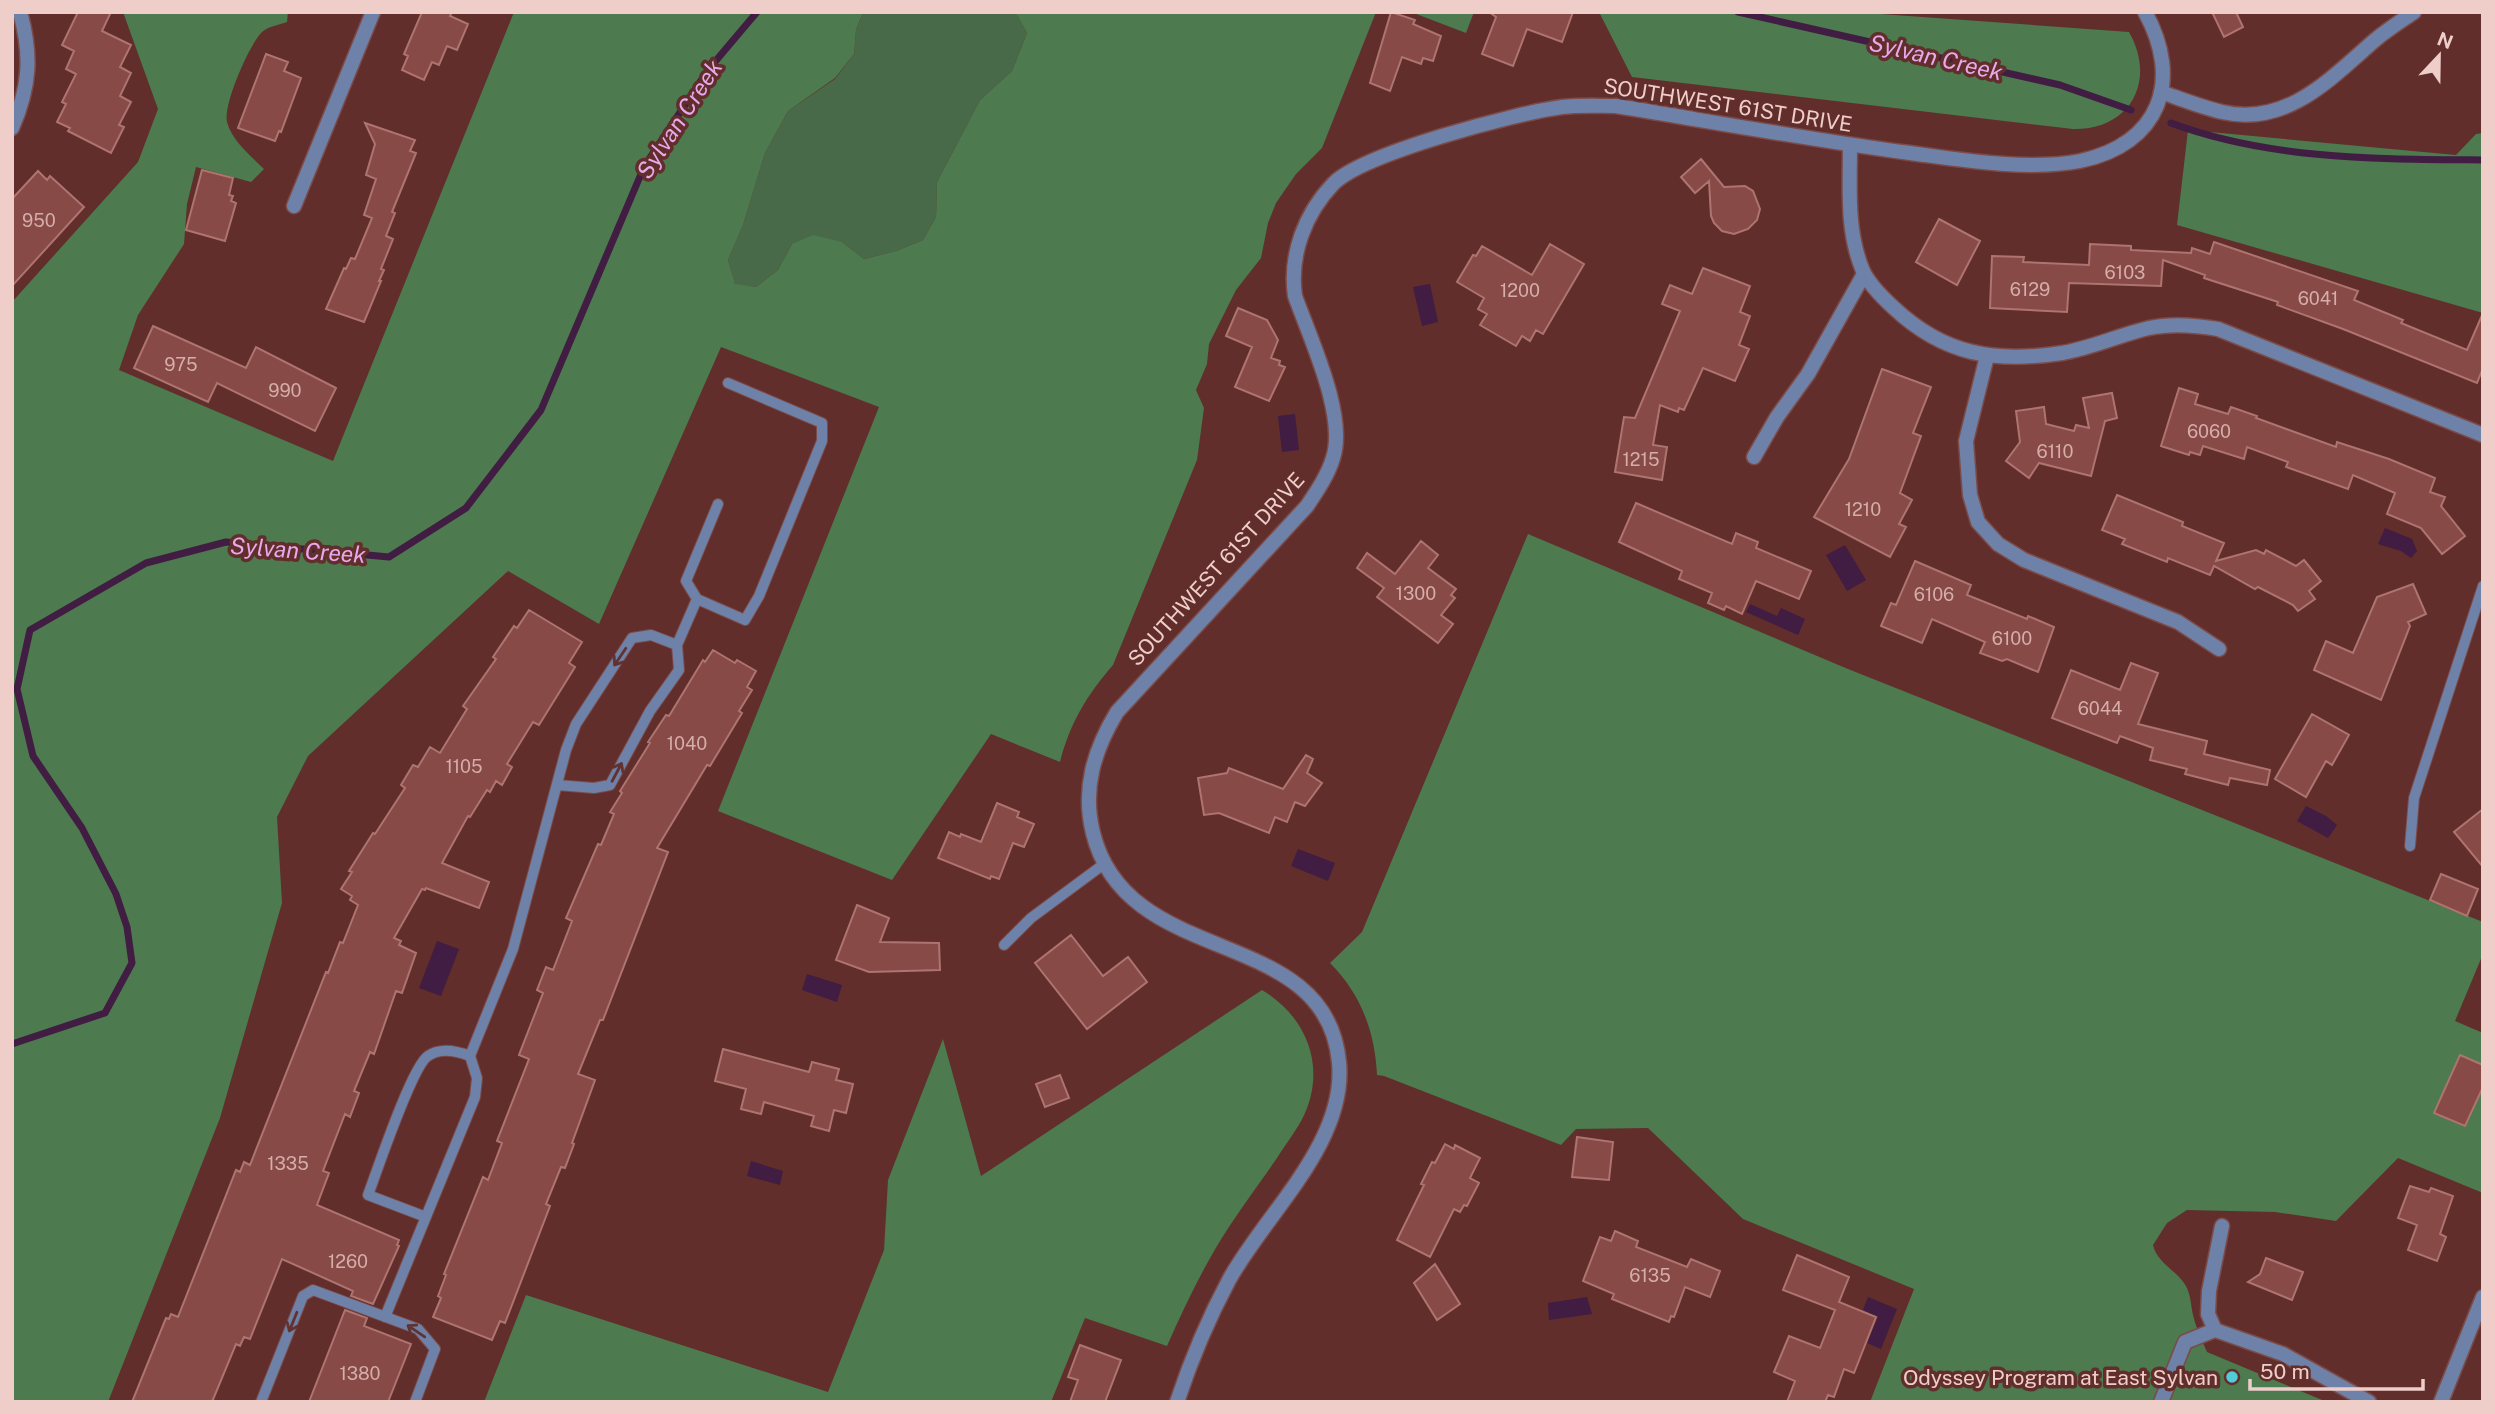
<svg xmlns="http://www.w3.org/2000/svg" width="2495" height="1414" viewBox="0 0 2495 1414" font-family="'Public Sans',sans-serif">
	<rect width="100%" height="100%" fill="#612e2b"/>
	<path fill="#486a48" d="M863 12H1006L1017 15 1027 33 1012 71 980 100 937 182 936 217 923 240 896 251 864 259 842 242 792 244 778 270 756 287 735 285 728 260 743 225 765 153 788 111 835 79 854 54 856 30Z"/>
	<path fill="#4d7a4e" d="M123 12H288L287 22C279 25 269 26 262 32 249 45 223 105 227 122 232 141 251 156 264 169L251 182 196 167 187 204 184 244 138 315 119 370 333 461 514 12H863L856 30 854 54 835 78 788 111 765 153 743 225 728 260 735 284 756 287 778 270 792 244 813 235 842 242 864 259 896 251 923 240 936 217 937 182 980 100 1012 71 1027 33 1017 15 1006 12H1376L1322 148 1296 174 1276 203 1268 223 1261 258 1236 290 1209 344 1207 364 1196 390 1204 408 1197 460 1113 665C1087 695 1070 723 1060 762L991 734 892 880 718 811 879 407 721 347 599 624 508 571 308 756 277 817 282 903 220 1118 108 1402H12V302L138 162 158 109Z
		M1411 12H1474L1466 33Z
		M1599 12H1853L2129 32C2157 81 2130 130 2073 129L1632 77Z
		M2188 130 2456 155 2476 134 2483 133V313L2177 225Z
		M1528 534 1848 669 2483 922V954L2455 1021 2483 1033V1193L2398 1158 2336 1221 2275 1212 2187 1210 2167 1223 2153 1245C2158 1265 2179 1271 2187 1288 2191 1297 2191 1306 2193 1315 2196 1328 2202 1340 2207 1352L2327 1402H1870L1914 1289 1743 1219 1648 1128 1576 1129 1561 1145 1384 1076 1377 1075C1375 1032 1361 994 1330 963L1362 932Z
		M1262 990C1306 1016 1326 1065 1305 1113 1298 1129 1286 1143 1277 1158 1257 1187 1235 1216 1217 1246 1198 1278 1182 1312 1167 1346L1085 1318 1051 1402H484L526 1295 828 1392 884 1250 888 1180 943 1039 981 1176Z"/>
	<path fill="#411c43" d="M1430 284 1438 322 1422 326 1413 287Z
		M1295 414 1299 450 1282 452 1278 416Z
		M2385 528 2412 539 2417 551 2411 558 2401 551 2378 544Z
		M1845 545 1866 580 1847 591 1826 555Z
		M1750 604 1777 616 1781 608 1805 619 1798 635 1746 612Z
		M2306 806 2326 816 2337 825 2328 838 2297 821Z
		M1298 849 1335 863 1328 881 1291 866Z
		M437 941 459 949 441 996 419 988Z
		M807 974 842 985 837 1002 802 990Z
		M751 1161 783 1171 780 1185 747 1176Z
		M1587 1297 1592 1314 1549 1320 1548 1303Z
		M1868 1297 1897 1309 1881 1349 1867 1343 1878 1317 1863 1310Z"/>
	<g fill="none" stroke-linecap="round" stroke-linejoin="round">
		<path stroke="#411c43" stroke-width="7" d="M1738 12 2060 85 2131 110
			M2171 123C2270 160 2379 159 2483 160
			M12 1044 105 1013 132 963 127 927 116 894 82 828 33 756 17 689 30 630 146 563 226 542 389 557 466 508 541 410 644 167 708 70 757 12"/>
	</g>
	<path fill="#874a46" stroke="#ae746f" stroke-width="2" d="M78 12H111L102 31 131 45 120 67 131 73 120 96 131 102 119 125 124 127 111 153 68 131 70 128 57 122 66 104 62 102 76 74 66 69 74 51 62 45Z
		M422 12H452L450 16 468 24 457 50 447 46 439 65 432 62 424 80 402 70 408 56 404 54Z
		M1391 12 1415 20 1413 24 1441 36 1433 61 1423 58 1421 64 1402 57 1390 91 1370 83Z
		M1489 12H1573L1562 42 1527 29 1513 66 1482 54 1496 17Z
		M2212 12H2236L2243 27 2224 37Z
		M266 54 288 62 284 71 301 78 281 132 279 131 275 141 238 128Z
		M365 123 415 140 410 151 416 153 392 212 395 213 386 236 393 239 381 269 384 270 379 281H381L364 322 326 309 344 268 346 269 351 258 355 259 372 218 364 215 376 179 366 175 375 144Z
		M1701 159 1724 187 1745 186 1753 191 1760 209 1757 220 1748 229 1734 234 1722 231 1714 223 1711 216 1709 181 1695 193 1681 177Z
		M202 170 233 178 229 195 233 196 231 201 236 203 225 241 186 230Z
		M38 171 47 180 50 176 84 207 12 286V199Z
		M1939 219 1980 241 1957 285 1916 262Z
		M2214 242 2358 291 2354 300 2403 320 2401 323 2467 350 2483 313V368L2477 383 2343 329 2277 305 2278 302 2204 278 2205 275 2163 260 2161 286 2069 283 2067 312 1990 308 1992 256 2024 257 2023 262 2089 265 2090 244 2131 246V250L2191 253 2192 248 2210 254Z
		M1550 244 1584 264 1543 334 1536 330 1530 341 1522 336 1516 346 1480 325 1487 314 1478 309 1484 298 1457 282 1473 255 1476 256 1482 246 1532 275Z
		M1703 268 1750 286 1740 312 1750 316 1739 345 1749 349 1735 381 1703 368 1684 410 1679 408 1678 412 1660 405 1653 445 1667 447 1662 480 1615 472 1624 417 1635 418 1680 311 1662 304 1670 285 1692 294Z
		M1238 308 1267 320 1278 340 1271 358 1280 361 1279 365 1285 367 1269 401 1235 387 1252 347 1226 336Z
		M153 326 246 368 256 347 336 388 315 431 217 383 208 402 134 368Z
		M1882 369 1931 387 1913 433 1921 436 1900 493 1912 500 1899 524 1906 527 1890 557 1814 517 1849 459Z
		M2179 388 2198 394 2195 404 2228 414 2231 407 2257 416 2256 418 2336 447 2337 442 2389 459 2435 478 2430 492 2445 497 2441 506 2465 536 2442 554 2421 528 2387 514 2395 493 2353 475 2348 489 2286 467 2288 462 2247 447 2244 459 2203 446 2200 455 2190 452 2189 455 2161 446Z
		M2112 393 2117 418 2105 421 2091 476 2039 463 2029 478 2006 461 2020 442 2016 411 2044 407 2046 424 2074 431 2076 425 2089 428 2083 398Z
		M2117 495 2183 522 2182 526 2224 543 2216 561 2256 550 2264 554 2266 550 2296 566 2304 560 2321 581 2309 591 2315 599 2298 611 2293 605 2258 587 2255 589 2214 566 2210 575 2168 558 2167 562 2122 544 2125 539 2102 530Z
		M1636 503 1732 544 1736 533 1758 542 1756 548 1811 571 1799 599 1756 581 1742 614 1726 606 1724 610 1708 603 1712 593 1679 579 1682 571 1619 542Z
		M1421 541 1438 555 1428 568 1456 589 1451 595 1455 598 1441 615 1453 624 1438 643 1377 597 1384 588 1357 568 1367 553 1395 574Z
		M1915 561 1971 585 1967 595 2027 619 2028 616 2054 627 2038 672 2007 659 2002 661 1980 653 1985 642 1932 619 1922 643 1881 626 1891 603 1896 605Z
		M2413 584 2426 614 2408 622 2410 626 2381 700 2314 670 2326 641 2353 653 2377 597Z
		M529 610 582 642 569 663 575 667 539 725 533 722 507 764 512 767 502 785 496 781 490 792 487 790 470 817 468 816 442 863 489 882 479 908 426 888 425 890 422 889 394 938 401 941 399 945 416 953 402 993 396 991 374 1054 370 1052 354 1091 359 1093 350 1117 345 1114 323 1171 329 1173 317 1205 399 1240 397 1245 399 1246 373 1304 351 1296 353 1291 282 1259 250 1339 244 1337 240 1346 236 1344 212 1402H132L166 1318 169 1319 171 1314 178 1317 236 1170 240 1172 244 1162 250 1165 326 972 328 973 340 942 343 943 358 905 350 900 352 896 341 889 352 872 349 871 373 833 375 834 405 788 401 785 413 765 418 767 430 747 440 753 467 709 463 706 496 659 493 657 514 626 517 628Z
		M713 650 735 663 737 660 756 671 747 687 752 690 739 711 742 713 710 766 707 765 657 848 668 852 603 1020H600L578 1074 595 1080 572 1143 574 1144 565 1168 561 1167 546 1204 550 1206 505 1323 500 1321 492 1340 433 1317 441 1298 438 1296 446 1275 444 1274 483 1177 488 1180 502 1143 497 1141 529 1059 519 1055 543 993 537 990 546 967 553 970 572 921 566 918 598 844 601 845 614 814 610 812 622 793 620 791 650 743 648 742 666 715 669 716 703 660 705 662Z
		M2131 663 2158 673 2138 724 2207 741 2204 754 2270 770 2267 785 2230 778 2228 785 2185 774 2187 769 2150 760 2153 748 2120 736 2117 743 2052 718 2071 670 2120 690Z
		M2312 714 2349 735 2332 765 2326 761 2306 797 2275 779Z
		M1306 755 1313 759 1307 773 1322 783 1305 806 1295 802 1287 822 1275 817 1269 833 1219 813 1204 815 1198 778 1227 773 1229 768 1283 789Z
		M997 803 1019 812 1017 817 1034 824 1024 847 1013 843 999 879 991 876 990 879 938 858 949 832 960 837 961 834 981 842Z
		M2483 809V867L2454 832Z
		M2441 874 2478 889 2467 916 2430 900Z
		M857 905 889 918 880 942 939 943 940 970 869 972 836 960Z
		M1071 935 1103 976 1128 957 1147 982 1087 1029 1035 963Z
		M723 1049 809 1072 812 1062 839 1069 836 1080 853 1084 846 1113 834 1110 829 1131 811 1126 814 1116 764 1102 761 1114 741 1109 746 1089 715 1081Z
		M2460 1055 2483 1065V1087L2465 1126 2434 1113Z
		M1060 1075 1069 1098 1045 1107 1036 1084Z
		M1577 1137 1613 1142 1609 1180 1572 1177Z
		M1445 1144 1454 1149 1455 1145 1480 1158 1470 1178 1479 1183 1467 1206 1464 1205 1460 1212 1454 1209 1430 1257 1397 1240 1424 1185 1421 1184 1432 1162 1435 1163Z
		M2410 1186 2429 1192 2431 1188 2453 1196 2440 1234 2446 1237 2437 1261 2408 1250 2417 1225 2398 1218Z
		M1615 1231 1638 1241 1636 1247 1687 1267 1691 1259 1720 1271 1710 1297 1685 1287 1674 1317 1671 1316 1669 1322 1612 1299 1614 1294 1583 1281 1600 1237 1611 1241Z
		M1797 1255 1849 1277 1839 1302 1876 1317 1854 1373 1844 1369 1834 1397 1828 1395 1825 1402H1787L1795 1381 1774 1372 1789 1336 1820 1348 1835 1310 1783 1290Z
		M2266 1258 2303 1272 2292 1300 2248 1282 2260 1274Z
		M1435 1264 1460 1304 1437 1320 1414 1283Z
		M345 1310 367 1318 364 1326 411 1344 388 1402H309Z
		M1080 1345 1121 1360 1105 1402H1070L1078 1380 1068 1377Z"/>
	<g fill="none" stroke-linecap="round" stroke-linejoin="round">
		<defs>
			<path id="service" d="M697 599 686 581 718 504
				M557 785 594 788 610 785 650 711 679 670 677 645 697 599 745 620 759 596 822 441V423L728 383
				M2410 846 2414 798 2483 586
				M1004 945 1031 918 1104 864
				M426 1217 368 1195C377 1171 412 1066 428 1056 441 1047 457 1051 470 1056
				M385 1317 475 1097 477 1078 470 1056 513 949 566 750 576 724 632 638 651 635 677 645
				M261 1402 303 1296 313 1290 418 1329 435 1349 415 1402"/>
			<path id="minor" d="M2161 92C2181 99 2201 107 2222 112 2287 127 2331 78 2375 40 2387 30 2401 21 2414 12
				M12 128C30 87 32 55 20 12
				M1850 145C1850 187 1846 231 1863 271 1869 284 1883 298 1894 308 1944 355 1995 363 2062 353 2092 348 2119 335 2149 328 2172 323 2195 325 2218 329L2483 435
				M294 206 373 12
				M1987 356 1966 441 1970 495 1978 522 1998 544 2024 560 2178 622 2219 649
				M1754 457 1777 417 1808 374 1864 274
				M2215 1330 2283 1354 2369 1402
				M2215 1330 2208 1314 2209 1291 2222 1226
				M2161 1402 2185 1342 2215 1330
				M2441 1402 2483 1297"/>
			<path id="tertiary" d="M1177 1402C1191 1360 1208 1319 1229 1280 1265 1214 1347 1143 1339 1062 1326 923 1127 971 1093 833 1082 789 1094 750 1117 712L1307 506C1317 491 1328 475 1333 458 1347 416 1310 338 1295 296 1289 255 1305 213 1334 183 1365 153 1516 113 1562 107 1580 105 1598 106 1616 106 1714 122 1812 140 1910 153 1963 160 2028 171 2080 161 2160 144 2183 81 2145 12"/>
		</defs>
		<use href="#service" stroke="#7b4b48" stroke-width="12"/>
		<use href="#minor" stroke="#7b4b48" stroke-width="17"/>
		<use href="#tertiary" stroke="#7b4b48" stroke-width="17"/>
		<use href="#service" stroke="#6e81a8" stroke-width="10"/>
		<use href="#minor" stroke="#6e81a8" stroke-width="14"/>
		<use href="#tertiary" stroke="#6e81a8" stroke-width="14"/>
	</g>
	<defs><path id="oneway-shaft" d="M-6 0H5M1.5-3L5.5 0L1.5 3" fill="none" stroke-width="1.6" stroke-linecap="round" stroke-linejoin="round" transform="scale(1.75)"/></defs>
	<g stroke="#623231">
		<use href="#oneway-shaft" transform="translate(620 657) rotate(124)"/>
		<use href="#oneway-shaft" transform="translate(617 772) rotate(-62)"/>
		<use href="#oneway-shaft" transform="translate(293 1322) rotate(112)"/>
		<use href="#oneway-shaft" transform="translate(416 1331) rotate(-146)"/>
	</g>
	<circle fill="#52cbd8" stroke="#612e2b" stroke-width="2.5" cx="2232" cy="1377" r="7"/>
	<g text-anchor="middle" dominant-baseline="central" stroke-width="7" stroke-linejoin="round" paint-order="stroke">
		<g font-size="18" fill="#d5ada9">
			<text x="39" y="220">950</text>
			<text x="2125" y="272">6103</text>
			<text x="2030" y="289">6129</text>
			<text x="1520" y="290">1200</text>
			<text x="2318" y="298">6041</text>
			<text x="181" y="364">975</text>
			<text x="285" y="390">990</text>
			<text x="2209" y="431">6060</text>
			<text x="2055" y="451">6110</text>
			<text x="1641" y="459">1215</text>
			<text x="1863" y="509">1210</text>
			<text x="1416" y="593">1300</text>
			<text x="1934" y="594">6106</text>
			<text x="2012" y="638">6100</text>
			<text x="2100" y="708">6044</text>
			<text x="687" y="743">1040</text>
			<text x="464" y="766">1105</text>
			<text x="288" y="1163">1335</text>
			<text x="348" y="1261">1260</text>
			<text x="1650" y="1275">6135</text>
			<text x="360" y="1373">1380</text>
		</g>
		<g font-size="21" fill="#efceca" stroke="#612e2b">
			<text transform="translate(1728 105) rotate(9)">SOUTHWEST 61ST DRIVE</text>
			<text transform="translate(1216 569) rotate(-48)">SOUTHWEST 61ST DRIVE</text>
		</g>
		<g font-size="21" fill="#efceca" stroke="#612e2b" text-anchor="end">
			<text x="2218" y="1377">Odyssey Program at East Sylvan</text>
		</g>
		<g font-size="23" font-style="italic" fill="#e7a9eb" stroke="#612e2b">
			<text transform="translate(1936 57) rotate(13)">Sylvan Creek</text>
			<text transform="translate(679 119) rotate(-57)">Sylvan Creek</text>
			<text transform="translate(298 550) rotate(4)">Sylvan Creek</text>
		</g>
	</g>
	<rect width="2495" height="1414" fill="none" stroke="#efceca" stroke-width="28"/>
	<g transform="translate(2439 56) rotate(22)" stroke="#612e2b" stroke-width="5" paint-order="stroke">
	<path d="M0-5L12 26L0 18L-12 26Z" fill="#efceca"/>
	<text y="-10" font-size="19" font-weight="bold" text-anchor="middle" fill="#efceca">N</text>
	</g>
	<path d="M2250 1379v10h173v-10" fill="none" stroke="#efceca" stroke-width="3.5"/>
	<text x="2260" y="1379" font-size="21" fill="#efceca" stroke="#612e2b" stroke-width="5" paint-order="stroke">50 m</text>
</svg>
